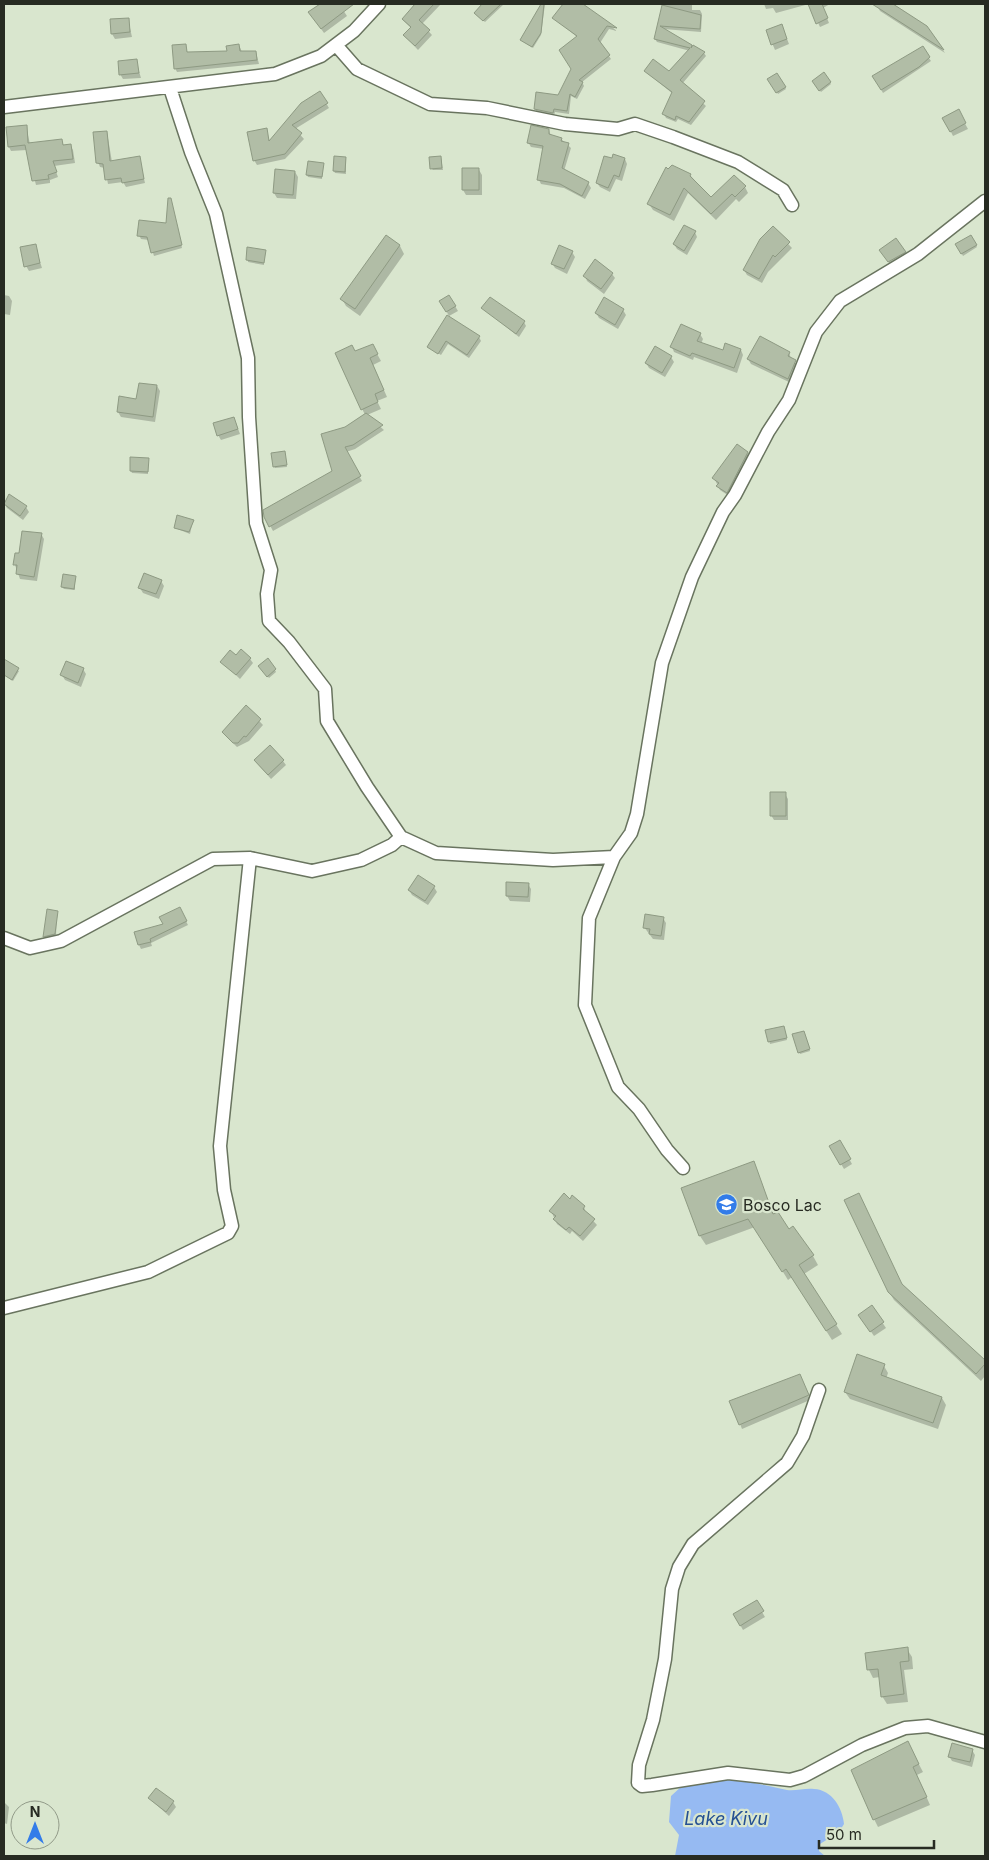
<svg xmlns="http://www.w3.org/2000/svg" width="989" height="1860" viewBox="0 0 989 1860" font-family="Inter,sans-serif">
	<rect width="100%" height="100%" fill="#d9e6ce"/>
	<path fill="#96baf2" d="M729 1779C749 1781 767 1786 787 1790 796 1791 805 1788 814 1789 832 1790 842 1807 844 1824L839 1832 820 1844 819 1851 825 1856H675L679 1835 669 1822 671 1796 682 1786Z"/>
	<path fill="#0003" d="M322 4H339L347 16 324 33 310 13Z
		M417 4H441L422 24 432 35 418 50 405 36 411 28 403 20Z
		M482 4H504L485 22 475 13Z
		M542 4H545L541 35 533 48 521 40Z
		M564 4H582L617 31 609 29 600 43 611 59 582 82 584 86 577 99 571 96 569 114 555 112 554 116 537 113 535 109 559 96 572 69 577 37 554 18Z
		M664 4H692V10H700L702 14 701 32 663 29 704 53 706 56 682 84 706 106 691 125 678 119 676 122 666 118 664 114 673 94 645 71 669 72 690 51 657 42 655 39Z
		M764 4H809L776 13 773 8 766 9Z
		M809 4H830L823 8 829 23 820 27Z
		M880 4H891L926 27 945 53 880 11 878 7Z
		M128 19 132 37 115 39 112 34Z
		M767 31H784L789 44 775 50Z
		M185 45 188 54 228 53 239 45 242 52H256L259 64 177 72 175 68Z
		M922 48 931 61 883 93 874 77Z
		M136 61 141 78 123 79 120 74Z
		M824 74 831 84 821 92 813 82Z
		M776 75 786 89 778 94 769 79Z
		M320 93 329 108 295 129 304 139 285 159 257 165 254 160 266 130 270 142Z
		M958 111 968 129 953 136 944 118Z
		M26 126 30 144 61 140 64 146 70 145 73 150 75 163 54 166 58 177 50 180V183L36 185 27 150 11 151 9 147Z
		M549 130 551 136 561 139 571 148 564 171 588 183 591 188 585 199 564 188 541 184 539 180 544 149 531 147 528 142Z
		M107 132 112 162 139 157 145 183 126 187 123 182 108 184 105 168 100 167 98 162Z
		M441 157 443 170H433L431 168Z
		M346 158V174L335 173 334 171Z
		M612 159H625L627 164 622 181 616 179 610 192 600 187 597 183Z
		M323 164 322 179 308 177 307 175Z
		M479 170 482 175V195H466L463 190Z
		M295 172 298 177 296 199 277 198 274 193Z
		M690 175 711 199 745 187 748 193 739 202 736 199 716 220 688 193 674 221 653 210 649 204Z
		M170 199 182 248 154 256 149 240 141 239 139 235 167 224Z
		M773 228 792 248 768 272 762 283 747 275 744 270Z
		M695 232 697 237 687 255 677 249 674 244Z
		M386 236 400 246 404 254 360 316 346 306 342 299Z
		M971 237 977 247 963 256 957 245Z
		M35 246 42 268 29 271 26 266Z
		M248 249 265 251 264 265 248 262Z
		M572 252 575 257 567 274 555 268 552 263Z
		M905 252 908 257 892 267 884 255Z
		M612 274 615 278 604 294 587 281 585 276Z
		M4 295 9 296 12 301 10 315 4 314Z
		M449 296 458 311 449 316 441 301Z
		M483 308 524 322 526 326 519 337Z
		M623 310 626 315 618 329 599 318 596 313Z
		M447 317 479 337 481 341 469 358 448 344 441 355 428 347Z
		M700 334 703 339 701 344 724 352 741 350 743 355 737 373 694 357 693 360 674 352 672 347Z
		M376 352 381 361 373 365 387 397 377 401 381 409 367 415 384 430 355 449 346 452 362 481 273 531 265 516 333 472 345 428 365 415 337 354Z
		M789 352 791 359 798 365 791 383 751 364 748 359Z
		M671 357 674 362 665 377 649 368 646 363Z
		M157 386 160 391 155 422 121 417 118 412Z
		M236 423 240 434 221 440 218 435Z
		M747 453 749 457 729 496 720 490 714 478Z
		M285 454 287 467 275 468 274 466Z
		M148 459V474L132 473 131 471Z
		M10 495 26 507 29 512 23 520 7 508 4 503Z
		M193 521 190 534 175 528Z
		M41 534 44 539 37 581 20 579 15 565 20 555Z
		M75 577V590L64 589 62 587Z
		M161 581 164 586 159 599 143 593 140 588Z
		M236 657 250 659 253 663 240 679 222 662Z
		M5 661 19 671 13 681 4 675Z
		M261 668 275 670 276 672 269 678Z
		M83 669 86 674 81 687 65 680 62 675Z
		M246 707 263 725 249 741 237 747 223 733Z
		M255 761H283L286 765 271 779Z
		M785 794 788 799V820H774L771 815Z
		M507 883 528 884 531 889 530 902 510 901 507 896Z
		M434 887 437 892 428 905 412 895 409 890Z
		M179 908 188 925 151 943 152 946 141 949 139 945 165 925Z
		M57 912 56 936 46 938 45 936Z
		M663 918 666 923 664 940 653 939 644 927Z
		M784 1027 787 1040 770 1044 767 1031Z
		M805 1034 810 1051 800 1054 799 1052Z
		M840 1142 852 1164 844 1169 831 1147Z
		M753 1163 774 1215 813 1256 818 1265 804 1274 842 1334 832 1340 792 1277 788 1280 755 1227 706 1245 700 1236 683 1188Z
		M570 1200 584 1207 586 1213 597 1225 583 1241 572 1231 570 1234 557 1224 551 1211Z
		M903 1286 985 1362V1376L981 1381 894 1300 889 1292Z
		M872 1307 886 1328 874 1336 863 1320Z
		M884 1366 888 1373 886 1379 942 1398 946 1405 938 1429 850 1399 845 1392Z
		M802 1381 810 1400 742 1429 740 1424Z
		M756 1602 765 1617 743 1630 734 1614Z
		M907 1649 912 1657 913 1669 904 1670 908 1702 887 1704 882 1696 880 1677 873 1678 869 1670 867 1654Z
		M972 1750 975 1755 972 1767 952 1761 949 1756Z
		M912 1751 923 1772 917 1775 930 1805 878 1827 874 1819Z
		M150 1799 173 1802 176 1807 169 1816Z
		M4 1802 9 1807 7 1824 4 1823Z"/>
	<path fill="#b1bda6" stroke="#8e9a83" d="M320 4H354L321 29 308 12Z
		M415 4H434L419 20 430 30 415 46 403 35 411 27 402 19Z
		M482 4H501L483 21 474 13Z
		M541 4H544L541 33 532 47 520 40Z
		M563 4H583L617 28 607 26 598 39 610 55 579 80 583 82 575 97 570 94 567 111 554 109 553 113 534 109 536 92 558 95 571 69 559 50 577 36 552 18Z
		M808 4H822L828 18 816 24Z
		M872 4H893L927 26 944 50Z
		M662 5 701 15 700 29 660 26 692 45 691 48 693 45 705 52 680 80 705 101 689 122 676 116 675 120 662 114 672 92 644 71 653 59 669 71 690 48 654 39Z
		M129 18 130 32 111 34 110 19Z
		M782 24 787 39 771 45 766 30Z
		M186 44 187 52 227 51 226 46 239 44 240 51H256L257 60 174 69 172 45Z
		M923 46 930 57 919 67 881 90 872 76Z
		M137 59 139 73 119 75 118 61Z
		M824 72 831 82 819 91 812 81Z
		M777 73 786 87 776 93 767 79Z
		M320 91 328 103 292 125 302 133 285 154 253 161 247 132 267 128 269 141 301 103Z
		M959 109 966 123 950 132 942 118Z
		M27 125 28 143 62 139 63 145 71 144 73 159 53 161 57 172 48 175 49 179 32 181 25 145 8 147 6 127Z
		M531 125 549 129V134L562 138 561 141 569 143 562 168 589 182 582 196 560 184 537 180 543 146 527 143Z
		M107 131 110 161 140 156 144 179 122 183 121 178 105 180 103 164 96 163 93 132Z
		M613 154 625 158 619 177 614 175 608 188 596 183 604 156 612 158Z
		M334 156 346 157 345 172 333 171Z
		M441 156 442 168 430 169 429 157Z
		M308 161 324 163 322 177 306 175Z
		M672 165 691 174 690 176 711 197 734 175 746 186 735 197 732 194 711 214 684 188 670 215 647 204 666 167 668 169Z
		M462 168H479V190H462Z
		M275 169 295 171 293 195 273 193Z
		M168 198H171L182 245 151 253 147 237 137 236 139 220 166 223Z
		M684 225 696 231 684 251 673 244Z
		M773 226 790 242 775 257 773 255 759 279 743 270 760 239Z
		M386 235 400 245 355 309 340 299Z
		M971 235 977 245 961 254 955 244Z
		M896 238 906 252 888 262 879 250Z
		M36 244 40 263 24 267 20 247Z
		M559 245 573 251 564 269 551 264Z
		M247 247 266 250 264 263 246 260Z
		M595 259 613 273 601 289 583 276Z
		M449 295 456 306 446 312 439 301Z
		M490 297 525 321 516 334 481 308Z
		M604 297 624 309 615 325 595 313Z
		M447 315 480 336 467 355 446 341 438 354 427 347Z
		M681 324 701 333 697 341 723 350 725 343 741 349 734 368 692 353 690 356 670 347Z
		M760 336 790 352 788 356 796 360 788 379 747 359Z
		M373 344 378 354 370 358 384 390 375 394 378 402 361 410 335 353 352 345 355 351Z
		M655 346 672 356 662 373 645 363Z
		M139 383 157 385 153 417 117 412 119 396 136 399Z
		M366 413 383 425 353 445 345 447 361 476 269 527 264 517 263 510 332 471 321 434 345 427Z
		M234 417 238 429 217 436 213 423Z
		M737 444 748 452 727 493 716 486 719 483 712 478Z
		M285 451 287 465 273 467 271 453Z
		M130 457 149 458 148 472 130 471Z
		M9 494 27 506 20 516 4 504Z
		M177 515 194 520 189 532 174 528Z
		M22 531 42 533 34 577 16 574 17 565H13L15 553H19Z
		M144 573 162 580 156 594 138 588Z
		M63 574 76 576 74 589 61 587Z
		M241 649 251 658 236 675 220 662 230 650 236 655Z
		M268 658 276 669 267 677 258 666Z
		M4 659 19 668 12 680 4 675Z
		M66 661 84 668 78 683 60 675Z
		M246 705 261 719 246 737 244 736 238 743H233L222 732Z
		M270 745 284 760 268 775 254 760Z
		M770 792H786V816H770Z
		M418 875 435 886 425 901 408 890Z
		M506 882 529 883 528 897 506 896Z
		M180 907 187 921 150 939 151 942 138 945 134 932 163 924 159 917Z
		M47 909 58 911 55 934 43 937Z
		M645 914 664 917 661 936 649 934 650 929 643 928Z
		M784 1026 787 1038 768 1042 765 1030Z
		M804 1031 810 1049 798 1053 792 1034Z
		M840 1140 851 1159 840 1165 829 1146Z
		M754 1161 773 1214 778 1212 789 1229 793 1226 814 1255 799 1265 837 1324 826 1331 786 1269 782 1272 748 1219 699 1236 681 1188Z
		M564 1193 570 1199 572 1195 585 1206 583 1209 595 1219 580 1236 569 1227 566 1230 553 1219 556 1216 549 1211Z
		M859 1193 902 1284 985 1360V1364L976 1374 888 1292 844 1200Z
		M872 1305 884 1322 870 1332 858 1315Z
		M857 1354 885 1364 881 1375 942 1397 933 1423 844 1392Z
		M800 1374 809 1395 739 1425 729 1401Z
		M757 1600 764 1611 740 1626 733 1614Z
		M908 1647 909 1661 900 1662 904 1694 881 1697 878 1669 867 1670 865 1653Z
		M908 1741 919 1764 913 1767 927 1797 873 1820 851 1770Z
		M952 1743 973 1749 970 1762 948 1757Z
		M156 1788 174 1801 166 1812 148 1798Z"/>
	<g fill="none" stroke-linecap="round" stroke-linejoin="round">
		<defs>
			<path id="minor" d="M336 45 357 69 430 104 487 108 565 124 618 129 635 124 673 137 738 162 783 190 792 205
				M170 88 191 152 216 214 248 358 249 417 256 523 271 570 267 594 269 621 289 642 325 689 327 721 367 787 401 837
				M4 107 275 74 321 56 354 31 379 4
				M4 938 30 948 61 941 213 859 250 858 312 871 361 860 392 845 401 837 436 853 553 860 614 857
				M683 1168 667 1150 639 1109 618 1087 585 1005 589 918 614 857 631 833 637 814 662 663 692 577 723 512 735 495 768 432 789 400 816 332 840 301 918 254 985 201
				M4 1308 148 1272 228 1233 232 1226 224 1190 220 1146 250 858
				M819 1390 803 1436 787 1463 693 1544 679 1567 672 1589 665 1659 653 1720 639 1765 638 1783 642 1786 652 1785 728 1773 790 1780 804 1776 862 1745 905 1728 928 1726 985 1742"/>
		</defs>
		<use href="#minor" stroke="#69745f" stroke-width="15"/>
		<use href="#minor" stroke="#fff" stroke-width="12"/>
	</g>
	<defs>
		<symbol id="school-disc" viewBox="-11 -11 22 22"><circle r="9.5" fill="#337ce9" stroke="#d9e6ce"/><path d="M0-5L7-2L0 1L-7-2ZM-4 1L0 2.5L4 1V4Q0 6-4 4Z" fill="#fff"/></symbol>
	</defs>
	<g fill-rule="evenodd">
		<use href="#school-disc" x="714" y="1192" width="25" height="25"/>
	</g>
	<g text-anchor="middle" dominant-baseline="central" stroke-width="4.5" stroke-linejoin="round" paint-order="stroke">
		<g font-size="16" fill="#272b22" stroke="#d9e6ce" text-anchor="start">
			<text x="743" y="1205">Bosco Lac</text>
		</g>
		<g font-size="18" font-style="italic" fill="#255193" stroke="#d9e6ce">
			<text x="726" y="1818">Lake Kivu</text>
		</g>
	</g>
	<rect width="989" height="1860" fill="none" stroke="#272b22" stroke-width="10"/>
	<g transform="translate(35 1825)"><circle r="24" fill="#d9e6ce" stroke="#929b89"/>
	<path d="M0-4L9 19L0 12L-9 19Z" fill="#337ce9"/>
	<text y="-8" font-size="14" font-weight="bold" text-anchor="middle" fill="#272b22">N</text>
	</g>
	<path d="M819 1840v8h115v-8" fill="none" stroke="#272b22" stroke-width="2.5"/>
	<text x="826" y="1840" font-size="15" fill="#272b22" stroke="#d9e6ce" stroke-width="4" paint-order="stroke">50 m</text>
</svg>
